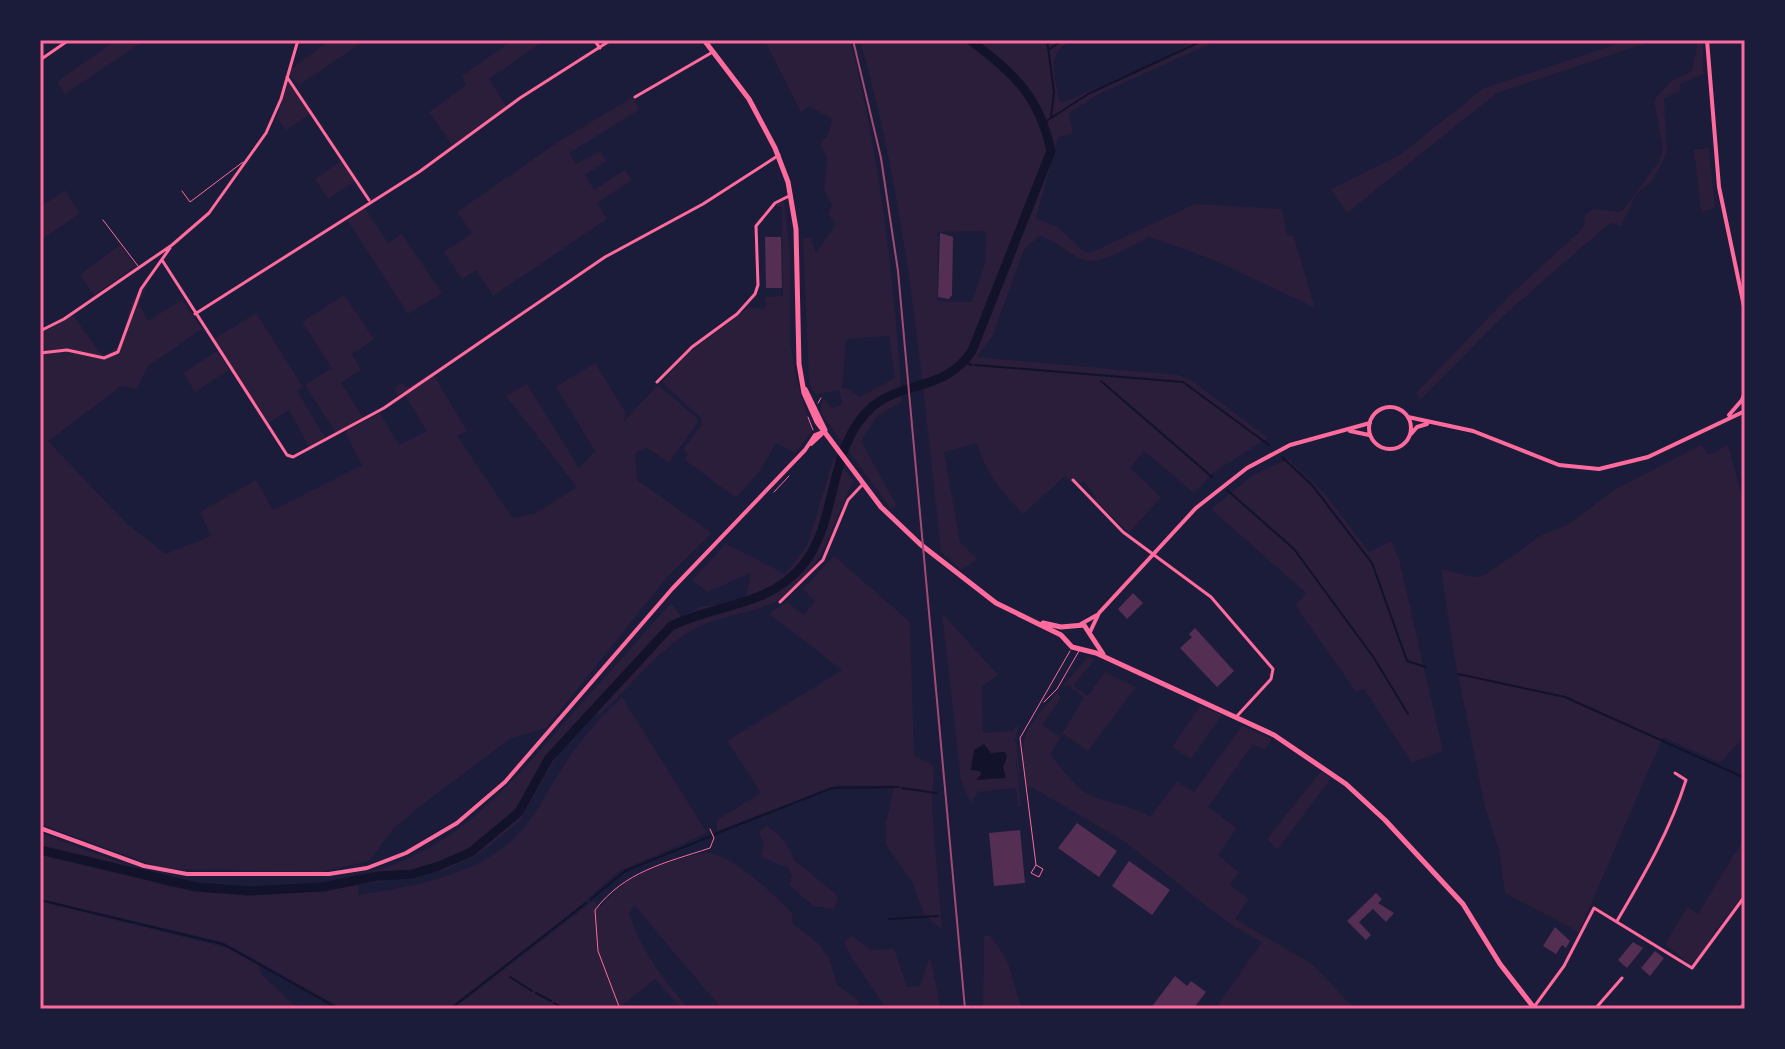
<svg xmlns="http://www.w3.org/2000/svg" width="1785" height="1049" viewBox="0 0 1785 1049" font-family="Helvetica,sans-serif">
	<rect width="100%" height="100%" fill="#1b1b3a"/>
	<path fill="#2a1e3b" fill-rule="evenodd" d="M116 40H145L65 94 57 82Z
		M330 40H366L299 85 289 75 290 70Z
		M513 40H545L489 79 506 106 452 145 429 112 466 85 462 76Z
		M794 40H850C881 160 894 279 902 402L878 415 861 441 897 506 891 509 820 412 823 399 832 408 842 404 839 390 816 395 809 383 803 238H811L816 253 836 224 828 214 832 205 824 190 827 158 820 144 829 133 832 119 809 106 801 112 765 41ZM889 336 895 378 860 397 847 388 842 389 846 339Z
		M860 40H1073C1044 54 1055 73 1059 101L1064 102 1165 58 1195 40H1219L1099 94 1069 113 1073 134 1058 137 1036 218 1059 228 1083 251 1090 253 1195 204 1282 209 1287 235 1294 237 1315 308 1212 259 1149 237C1132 245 1102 265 1084 260 1072 257 1059 241 1040 236L1024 249 993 335 977 357 1178 375 1191 380 1268 438 1215 471 1194 493 1144 451 1130 468 1161 497 1129 533 1094 499 1096 497 1083 481 1080 484 1074 479 1071 482 1065 476 1023 514C1002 493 985 472 977 443L944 452 960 542 977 559 962 570 941 552C922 381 908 206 860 40ZM986 231 985 263 972 302 937 301 938 232Z
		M1628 40H1655L1497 93 1347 213 1331 189 1400 155 1484 88Z
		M1698 40H1703V74L1680 84V91L1664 98 1667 153 1653 180 1637 193 1621 226 1611 223 1604 228 1503 316 1420 400 1416 393 1509 296 1579 232 1584 226 1585 215 1594 209 1619 212 1624 209 1659 161 1663 149 1654 100 1670 82 1692 71Z
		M288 81 312 113 286 130 277 118Z
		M633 97 639 110 569 153 576 164 600 151 607 161 585 175 594 190 625 170 632 180 597 203 607 219 493 296 476 270 462 279 444 252 472 233 457 212 561 140Z
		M1709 148 1715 208 1701 212 1694 150Z
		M342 160 355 181 328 199 315 179Z
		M65 190 80 213 40 241V207Z
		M780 202H784L790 254V343L797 382 812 431 795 453 776 443 760 471 736 498 685 460 688 454 683 450 701 425 702 419 662 382 686 355 749 307 763 309 766 304 765 297 783 296 782 207 775 206Z
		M364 207 388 243 402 234 442 293 408 314 346 218Z
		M120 245 136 266 94 295 80 275Z
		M147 275 150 278 139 304 148 321 182 300 202 329 148 366 137 389 121 386 48 441 127 524 166 554 211 536 200 512 256 480 273 510 362 465 345 432 380 413 399 445 427 431 403 392 398 395 394 389 402 382 407 388 432 372 467 431 457 436 513 518 536 513 577 487 506 396 527 384 579 468 595 451 556 387 595 363 626 413 624 421 658 385 697 418V423L669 463 646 447 635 453 637 480 712 533 669 575 546 728 511 738 429 799 393 829 369 861 320 872 164 869 40 824V332L73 315 101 354 107 355 119 346 132 302Z
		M344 295 374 339 352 354 361 370 341 383 363 418 336 433 305 385 332 368 302 322Z
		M256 313 303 387 297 391 326 439 309 447 289 410 269 423 213 340Z
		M217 351 229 370 195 392 183 373Z
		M1701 445 1709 455 1728 445 1745 508V736L1720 763 1663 737 1579 932 1505 893 1499 850 1485 807 1454 655 1441 569 1474 577 1485 575 1542 535 1569 524 1614 490Z
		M834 457 854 481C834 517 827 557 796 588 766 616 723 611 689 632 655 653 629 689 599 715L595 712 564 744 520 821 480 853 446 870 359 885 358 895C418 885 485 876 526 825 539 809 548 790 559 773 577 744 597 720 622 697L707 833 618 872 565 919 449 1009H343L225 943 40 899V833L158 876 156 883C224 900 289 893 359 885V875C452 853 505 791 565 722 600 683 635 643 671 603L681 617 700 607 745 601 751 573 707 592 692 580 726 544 785 574 807 546Z
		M1288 459 1326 495 1369 552 1391 541 1399 559 1443 751 1412 763 1364 689 1356 692 1295 605 1306 593 1211 509 1253 475Z
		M834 556 910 622 914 755 934 766 932 806 942 930 924 914 912 882 886 845V823L894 786 838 785 717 831V820L761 793 727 741 842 670 769 614 787 602 804 615 815 601 803 589Z
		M942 613 998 675 982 687 983 733 1012 731 1019 725 1014 746V738L1016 741 1023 801V804L1015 750 1021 806H1014L1018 805 1016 788 978 792 971 803 961 781Z
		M1088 657 1095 659 1073 686 1088 696 1109 666 1106 673 1136 687 1088 751 1063 734 1050 754C1063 770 1077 791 1097 798 1116 805 1132 805 1150 817L1177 782 1194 792 1242 726 1272 739 1265 750 1253 744 1208 807 1237 828 1218 855 1239 872 1230 885 1249 899 1235 919 1312 964 1355 1009H1215L1262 942 1230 924 1125 842 1032 787H1026C1019 734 1023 732 1057 692L1061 698 1042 725 1060 737 1084 698 1068 685 1061 688Z
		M1200 706 1222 715 1191 759 1172 747Z
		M1321 771 1331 778 1277 850 1267 839Z
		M766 826C778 831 791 849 794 860L835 893 838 898 834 909 814 906 789 885 792 876 788 868 761 857 764 845 759 832Z
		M1745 837V904L1739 901 1713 933 1709 947 1690 965 1666 945 1667 941 1687 907 1698 914Z
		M706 852C738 858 769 891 792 913L793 924 818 943 829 958 837 985 858 1000 860 1009H722L634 905 629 914C642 951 663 980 689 1009H682L655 979 623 1005 624 1009H453L593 901 601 907C628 871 665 863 706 852Z
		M40 901 228 948 259 965 261 974 298 1009H40Z
		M852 936 870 950 894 949 907 987 920 986 930 956 941 1009H888L884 1006C875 989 847 955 844 941Z
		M984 936H990C1014 964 1010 975 1022 1009H983Z"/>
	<path fill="#12122b" d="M984 744 991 753 1005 752 1007 757 1003 767 1006 778 976 780 981 774 980 771 971 770 974 750Z"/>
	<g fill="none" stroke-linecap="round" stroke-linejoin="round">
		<path stroke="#12122b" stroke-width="2" d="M1047 40 1054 92 1051 118
			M1048 50 1063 40
			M1045 122 1088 94 1204 40
			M964 362 972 365
			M975 365 1183 382 1269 445
			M1101 381 1212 477
			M1282 457 1312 485 1372 563 1407 661 1426 667
			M1227 490 1294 549 1374 658 1408 714
			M1458 674 1565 697 1745 778
			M902 788 936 793
			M715 834 832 788 899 787
			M591 899 625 871 711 836
			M40 900 223 944 339 1009
			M889 919 938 916
			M510 977 532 991
			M536 993 551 1001
			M554 1003 565 1009
			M450 1009 586 903"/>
		<path stroke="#12122b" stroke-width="9" d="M40 850 196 887 248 891 323 887 378 876 412 874 439 866 471 852 519 812 549 758 671 626C715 604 768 607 802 566 840 521 826 446 873 406 906 380 945 391 972 351L1051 151C1039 95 1014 74 970 40"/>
	</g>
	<path fill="#542f53" d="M940 233 953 237 952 295 949 299 938 297Z
		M765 237H781L782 288H766Z
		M1133 593 1143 603 1127 619 1118 609Z
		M1195 628 1234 671 1217 687 1180 648 1192 637 1189 634Z
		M1077 823 1117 851 1099 877 1058 848Z
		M1020 830 1025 883 994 886 989 833Z
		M1129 861 1170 890 1152 915 1112 886Z
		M1376 893 1382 899 1378 903 1394 913 1386 922 1373 909 1359 922 1371 935 1366 940 1347 921Z
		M1555 927 1570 941 1566 948 1562 945 1556 954 1543 946Z
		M1633 942 1643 948 1627 968 1618 960Z
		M1655 951 1664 958 1650 976 1641 968Z
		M1175 976 1187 986 1191 981 1206 992 1193 1009H1150Z"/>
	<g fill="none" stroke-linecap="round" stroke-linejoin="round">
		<path stroke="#ff6b9d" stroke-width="1" d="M818 403 821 398
			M808 417 813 430
			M774 492 789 476
			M620 1009 598 951 595 910C625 871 665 863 710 848L714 838 710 829"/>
		<path stroke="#ff6b9d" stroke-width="1" d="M182 191 190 202 243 162
			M103 220 138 266
			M1044 702 1057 689 1079 651
			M1036 865 1043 869 1039 877 1031 873 1036 865 1020 738 1070 651"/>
		<path stroke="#ff6b9d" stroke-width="3" d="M594 40 600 48
			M40 60 69 40
			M287 77 369 200
			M635 97 711 53
			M162 260 287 455 293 457 384 408 605 257 703 204 779 155
			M195 314 419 172 520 98 611 40
			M40 331 64 319 172 245 209 213 266 133 281 99 298 40
			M40 353 67 350 104 358 118 352 141 289 170 248
			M657 382 692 347 737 314 755 294 758 285 756 226 775 203 791 195
			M1073 480 1123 532 1211 597 1273 669 1271 679 1237 716
			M780 602 823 560 848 500 863 484
			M1617 921C1644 875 1670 831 1686 780L1675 773
			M1534 1007 1564 966 1594 908 1692 968 1745 896
			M1595 1009 1622 978
			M1740 1009 1745 1002"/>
		<path stroke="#ff6b9d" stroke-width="4" d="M1707 40 1719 187 1745 311
			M1745 392 1742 400 1745 406
			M1369 428a21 21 0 1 1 42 0a21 21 0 1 1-42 0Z
			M1729 415 1742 400
			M1408 417 1473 431 1559 465 1599 469 1648 457 1745 411
			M1350 431 1369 435
			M1411 434 1417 427 1427 424
			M1081 624 1097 615
			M1090 632 1099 613 1196 508 1247 468 1290 445 1370 423"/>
		<path stroke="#ff6b9d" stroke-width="4" d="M811 444 825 431
			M40 828 144 866 187 874H329L367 868 406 853 457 823 505 782 672 589 805 450 815 435 825 431"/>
		<path stroke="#ff6b9d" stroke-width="5" d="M704 40 749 99 775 148 788 182 796 229 799 364 804 393 817 422 881 507 920 544 996 603 1061 635 1072 647 1096 653 1274 735 1346 784 1385 820 1463 904 1500 964 1535 1009
			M805 389 825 430
			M1043 623 1061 627 1084 625 1103 654"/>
		<path stroke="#a44b75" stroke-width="2" d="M853 40 881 158 898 271 965 1009"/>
	</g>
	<rect width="1785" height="1049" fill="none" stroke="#1b1b3a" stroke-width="84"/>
	<rect x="42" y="42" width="1701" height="965" fill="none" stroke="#ff6b9d" stroke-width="3"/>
</svg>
